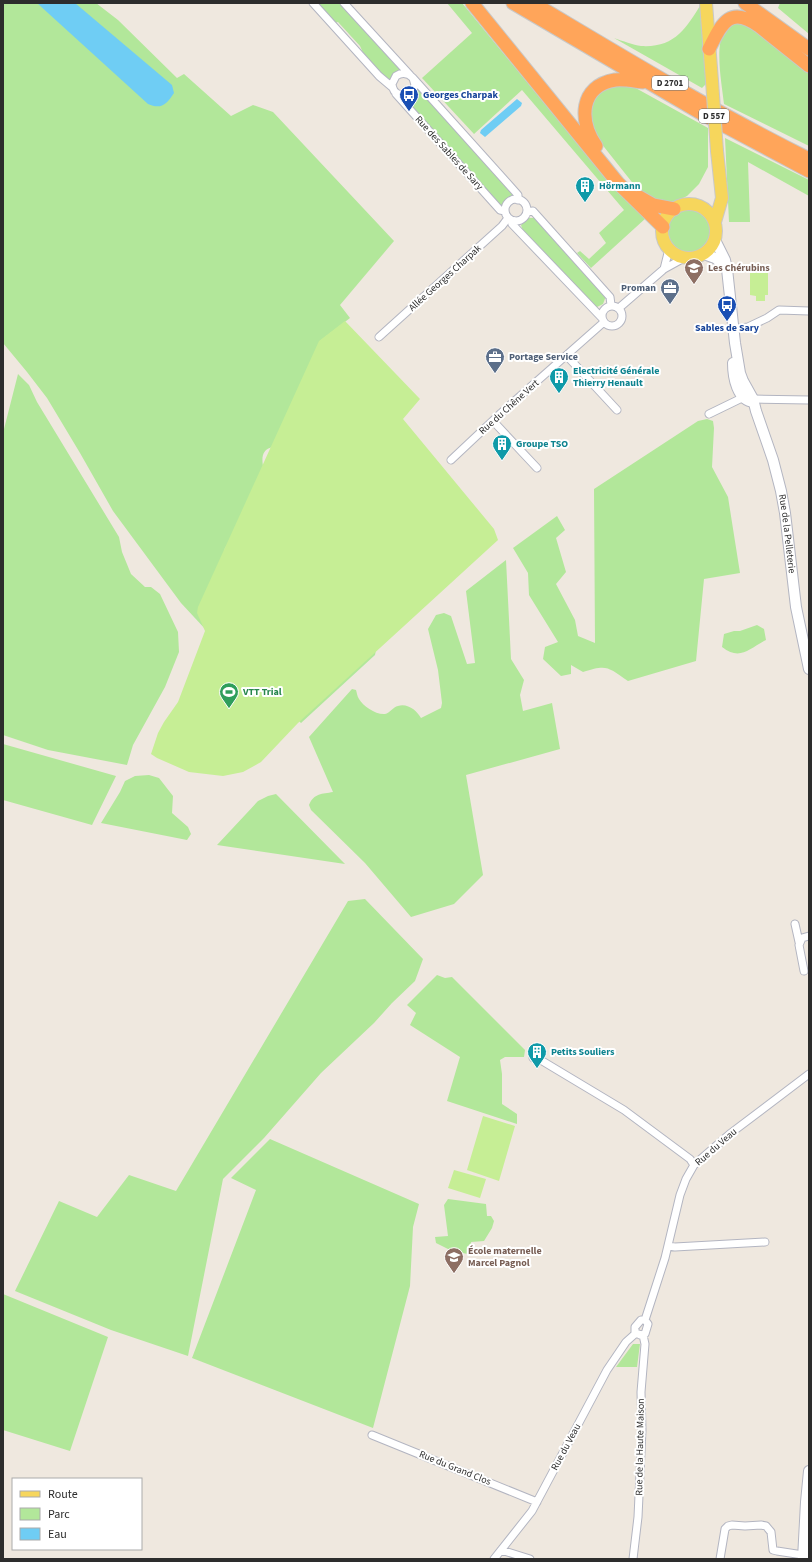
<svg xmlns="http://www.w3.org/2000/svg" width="812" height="1562" viewBox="0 0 812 1562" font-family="'Source Sans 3',sans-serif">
	<rect width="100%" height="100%" fill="#efe8df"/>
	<path fill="#b2e79a" d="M3 3H96L118 20 177 78 184 74 231 116 253 105 273 112 394 241 340 305 350 318 320 341 273 447C255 450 265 472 267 484L225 548 222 560 376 650 375 655 301 723 207 631 181 603 113 511 80 453 47 398 27 372 3 343Z
		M317 3H342L405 71C396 73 393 73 390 83L365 57 360 46 338 22 335 23Z
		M447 3H462L591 160 646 218 591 268 577 253 580 251 589 259 606 243 599 233 624 210 522 90 474 134 422 78 472 33Z
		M780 3H809V34L778 8Z
		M701 4 706 84 702 88 614 38C623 41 633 45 641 46 674 48 686 29 701 4Z
		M744 21 756 29 809 74V146L724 104C722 85 714 45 725 30 729 24 737 22 744 21Z
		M610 85 632 86 708 128V167L699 184 687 196 675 202 660 203 639 191 593 133 590 113 594 100 601 90Z
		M419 87 516 195 508 198 502 208 406 100 411 99Z
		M725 138 809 180V196L748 162 750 222H729Z
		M667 231a22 22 0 1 1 44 0a22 22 0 1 1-44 0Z
		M527 218H535L606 296 603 304 595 308 523 231 521 225 523 223Z
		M18 374 29 385 37 402 119 537 122 552 131 574 145 587H151L160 594 178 632 179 652 165 687 133 745 127 765 48 750 3 735V433Z
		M707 419 713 421 714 428 712 467 728 497 740 573 704 579 696 661 628 681C608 667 607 664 583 672L571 665V674L561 676 543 659 545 647 558 642 529 595 528 573 513 548 557 516 565 530 556 538 566 572 556 584 575 620 578 636 595 643 594 489 698 421Z
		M506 560 511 659 524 680 520 695 523 711 552 703 560 749 466 775 483 875 454 904 411 917 365 863 311 810 309 805C314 793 322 794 333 792L309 737 352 689 356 690C357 693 357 696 359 699 363 706 376 715 385 714 390 713 393 707 398 706 408 703 417 711 421 718L441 708 442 703 438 670 428 629 436 615 444 613 451 616 467 664 475 663 466 591Z
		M757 625 764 629 766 640C749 649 740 661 722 647L724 634 734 631H740Z
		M3 744 116 776 92 825 3 800Z
		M149 775 159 778 173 796 172 813 188 827 191 834 187 840 101 823 120 792 125 781 135 776Z
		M276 794 345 864 217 845 258 801 268 796Z
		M365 899 423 959 415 981 392 1003 374 1023 321 1073 264 1138 223 1179 188 1356 111 1330 15 1291 59 1201 97 1217 129 1175 176 1191 348 901Z
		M437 975 445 978 452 977 525 1050 524 1057H505L500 1060 502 1074V1104L517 1114V1124L447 1101 460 1057 410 1025 416 1013 407 1005Z
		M270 1139 419 1204 413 1227 410 1286 373 1428 192 1358 256 1190 231 1178Z
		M448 1199 486 1204 487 1216H491L494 1221 492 1228 484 1241 471 1242 473 1255 452 1251 436 1243 435 1237 448 1236 444 1205Z
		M3 1294 108 1337 70 1451 3 1430Z
		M633 1344H640L637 1367H616Z"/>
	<path fill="#c6ee95" d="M750 268H768V295H765V301H756V296L750 295Z
		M345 321 420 399 403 419 494 529 498 540 298 723 261 762 254 766 243 772 223 776 189 772 157 758 151 754 158 733 164 722 178 702 205 631 197 613 198 607 319 341Z
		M483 1116 515 1126 499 1181 467 1170Z
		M454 1170 486 1179 480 1198 448 1188Z"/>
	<path fill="#6fcdf4" d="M37 3H75L172 85 174 93C167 104 161 110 148 104Z
		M517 99 522 103 521 106 485 137 480 133 481 130Z"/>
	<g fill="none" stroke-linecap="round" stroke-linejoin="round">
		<defs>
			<path id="street" d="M313 3 379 76 392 87
				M344 3 410 75
				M413 78 415 85 412 92C403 98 393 95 392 84L396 76C402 72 408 73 413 78L518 195V200
				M396 94 500 210 505 211
				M505 210a11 11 0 1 1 22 0a11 11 0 1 1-22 0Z
				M527 212 533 211 610 297 611 305
				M515 221 512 224 601 317
				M664 269 669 249
				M602 316a10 10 0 1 1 20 0a10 10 0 1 1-20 0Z
				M619 308 664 269 684 258
				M734 329 748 327 767 318 779 310 809 311
				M379 337 502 226 508 218
				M567 356 617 410
				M753 399 809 400
				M709 414 744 397
				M493 421 537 468
				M451 460 501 413 604 322
				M795 924 799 942
				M804 971 799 945 802 938 809 936
				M533 1058 539 1059 624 1110 690 1159 694 1165
				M668 1246 675 1247 765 1242
				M641 1320H645L648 1324 645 1334 640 1335 635 1332V1327Z
				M645 1320 665 1258 680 1195 686 1179 694 1165 731 1133 809 1074
				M372 1435 537 1502
				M501 1550 530 1559
				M494 1559 532 1511 607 1370 626 1342 636 1333
				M633 1559 638 1517 642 1430 641 1392 645 1344 643 1335
				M720 1559 725 1529 728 1526 732 1525 745 1526 761 1525 766 1526 771 1532 773 1550 777 1551 803 1555"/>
			<g id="secondary">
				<path id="s1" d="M715 240 725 260 727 269 735 343 740 373 743 381 753 399 756 411 773 460 781 491 785 513 796 607 809 669"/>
				<path d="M704 254 715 258 726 267"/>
				<path d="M733 363C733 377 737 401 754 402"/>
				<path d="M803 1559 806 1502 809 1471"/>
			</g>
			<path id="primary" d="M706 3 712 81
				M662 231a27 27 0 1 1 54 0a27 27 0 1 1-54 0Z
				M715 222 722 198 717 151"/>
			<path id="highway" d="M472 3 618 183 663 227
				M513 3 704 115 809 171
				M533 3C624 57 714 112 809 159
				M745 3 809 49
				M709 49C722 23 730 5 759 26L809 66
				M596 146C579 121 579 86 615 80 624 79 634 81 643 82
				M639 197 653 205 674 209"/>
		</defs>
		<use href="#street" stroke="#b3b5c1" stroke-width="9"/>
		<use href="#secondary" stroke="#b3b5c1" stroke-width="12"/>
		<use href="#primary" stroke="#c8c8c8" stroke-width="14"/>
		<use href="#highway" stroke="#c8c8c8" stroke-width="15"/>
		<use href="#street" stroke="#fff" stroke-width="7"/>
		<use href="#secondary" stroke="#fff" stroke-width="10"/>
		<use href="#primary" stroke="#f6d65c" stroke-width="12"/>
		<use href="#highway" stroke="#ffa55a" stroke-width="13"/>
		<defs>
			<path id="primary-bridge" d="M712 81 717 151"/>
		</defs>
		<use href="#primary-bridge" stroke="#c8c8c8" stroke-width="14" stroke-linecap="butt"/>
		<use href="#primary-bridge" stroke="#f6d65c" stroke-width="12"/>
	</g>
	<defs>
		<symbol id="bus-pin" viewBox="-11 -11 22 30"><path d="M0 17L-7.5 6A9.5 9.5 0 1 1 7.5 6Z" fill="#1a4fb4" stroke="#fff"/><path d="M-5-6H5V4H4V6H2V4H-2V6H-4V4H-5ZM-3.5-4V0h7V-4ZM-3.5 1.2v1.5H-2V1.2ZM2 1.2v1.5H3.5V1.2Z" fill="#fff"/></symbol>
		<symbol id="building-pin" viewBox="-11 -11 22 30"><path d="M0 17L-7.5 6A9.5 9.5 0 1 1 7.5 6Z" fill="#0f9aa8" stroke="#fff"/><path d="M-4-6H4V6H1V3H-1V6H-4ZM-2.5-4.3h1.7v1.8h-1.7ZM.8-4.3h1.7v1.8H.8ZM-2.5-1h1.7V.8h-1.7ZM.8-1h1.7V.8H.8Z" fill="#fff"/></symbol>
		<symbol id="school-pin" viewBox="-11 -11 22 30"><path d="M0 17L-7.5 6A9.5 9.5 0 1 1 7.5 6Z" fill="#8d6e63" stroke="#fff"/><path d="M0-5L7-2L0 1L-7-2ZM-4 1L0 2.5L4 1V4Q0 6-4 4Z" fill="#fff"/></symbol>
		<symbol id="office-pin" viewBox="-11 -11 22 30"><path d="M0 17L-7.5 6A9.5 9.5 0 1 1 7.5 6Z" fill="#5c6f8a" stroke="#fff"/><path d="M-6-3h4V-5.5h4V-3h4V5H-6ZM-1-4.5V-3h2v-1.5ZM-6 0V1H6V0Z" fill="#fff"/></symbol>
		<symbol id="stadium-pin" viewBox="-11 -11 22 30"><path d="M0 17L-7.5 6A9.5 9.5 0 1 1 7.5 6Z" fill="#2e9e5b" stroke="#fff"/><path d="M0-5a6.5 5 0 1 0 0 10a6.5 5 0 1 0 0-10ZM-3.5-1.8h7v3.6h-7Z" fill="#fff"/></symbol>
	</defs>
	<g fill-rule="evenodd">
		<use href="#bus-pin" x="398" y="84" width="22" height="30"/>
		<use href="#building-pin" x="574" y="175" width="22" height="30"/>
		<use href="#school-pin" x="683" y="257" width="22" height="30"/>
		<use href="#office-pin" x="659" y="277" width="22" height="30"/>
		<use href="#bus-pin" x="716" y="294" width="22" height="30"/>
		<use href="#office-pin" x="484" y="346" width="22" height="30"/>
		<use href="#building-pin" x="548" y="366" width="22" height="30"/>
		<use href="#building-pin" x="491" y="433" width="22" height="30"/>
		<use href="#stadium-pin" x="218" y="681" width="22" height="30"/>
		<use href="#building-pin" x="526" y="1041" width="22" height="30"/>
		<use href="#school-pin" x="443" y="1246" width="22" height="30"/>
	</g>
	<g text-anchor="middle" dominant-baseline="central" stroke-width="4" stroke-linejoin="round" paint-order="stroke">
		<g fill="#fff" stroke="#6c6c6c" stroke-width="1">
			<rect x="652" y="76" width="36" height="14" rx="3"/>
			<rect x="699" y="109" width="30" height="14" rx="3"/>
		</g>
		<g font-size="9" font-weight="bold" fill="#2d2d2d">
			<text x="670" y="83">D 2701</text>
			<text x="714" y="116">D 557</text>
		</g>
		<g font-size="10" font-weight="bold" fill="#164399" stroke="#fff" text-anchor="start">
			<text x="423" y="95">Georges Charpak</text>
			<text x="727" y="328" text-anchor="middle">Sables de Sary</text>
		</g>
		<g font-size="10" fill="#2d2d2d" stroke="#fff">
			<text transform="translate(449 153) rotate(48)">Rue des Sables de Sary</text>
			<text transform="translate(445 278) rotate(-42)">Allée Georges Charpak</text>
			<text transform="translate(509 407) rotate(-42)">Rue du Chêne Vert</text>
			<text stroke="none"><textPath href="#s1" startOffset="305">Rue de la Pelleterie</textPath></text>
			<text transform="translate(716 1147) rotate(-41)">Rue du Veau</text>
			<text transform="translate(566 1447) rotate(-62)">Rue du Veau</text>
			<text transform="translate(640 1447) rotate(-89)">Rue de la Haute Maison</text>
			<text transform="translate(455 1468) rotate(22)">Rue du Grand Clos</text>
		</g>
		<g font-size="10" font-weight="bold" fill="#0d838f" stroke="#fff" text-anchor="start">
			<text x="599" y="186">Hörmann</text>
			<text x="573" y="371">Electricité Générale<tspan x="573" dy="12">Thierry Henault</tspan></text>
			<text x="516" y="444">Groupe TSO</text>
			<text x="551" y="1052">Petits Souliers</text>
		</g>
		<g font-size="10" font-weight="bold" fill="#785e54" stroke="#fff" text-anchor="start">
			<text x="708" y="268">Les Chérubins</text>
			<text x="468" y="1251">École maternelle<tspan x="468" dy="12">Marcel Pagnol</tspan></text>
		</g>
		<g font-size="10" font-weight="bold" fill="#4e5e75" stroke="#fff" text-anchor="end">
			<text x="656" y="288">Proman</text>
			<text x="509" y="357" text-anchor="start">Portage Service</text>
		</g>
		<g font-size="10" font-weight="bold" fill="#27864d" stroke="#fff" text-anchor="start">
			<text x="243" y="692">VTT Trial</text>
		</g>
	</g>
	<rect width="812" height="1562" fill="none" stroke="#2d2d2d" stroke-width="8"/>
	<rect x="12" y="1478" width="130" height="72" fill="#ffffff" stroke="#ababab"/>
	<rect x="20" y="1491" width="20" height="6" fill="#f6d65c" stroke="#ababab"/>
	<text x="48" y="1498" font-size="12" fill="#2d2d2d">Route</text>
	<rect x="20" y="1508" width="20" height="12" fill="#b2e79a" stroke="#ababab"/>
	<text x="48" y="1518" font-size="12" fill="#2d2d2d">Parc</text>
	<rect x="20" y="1528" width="20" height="12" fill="#6fcdf4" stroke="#ababab"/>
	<text x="48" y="1538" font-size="12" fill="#2d2d2d">Eau</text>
</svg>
